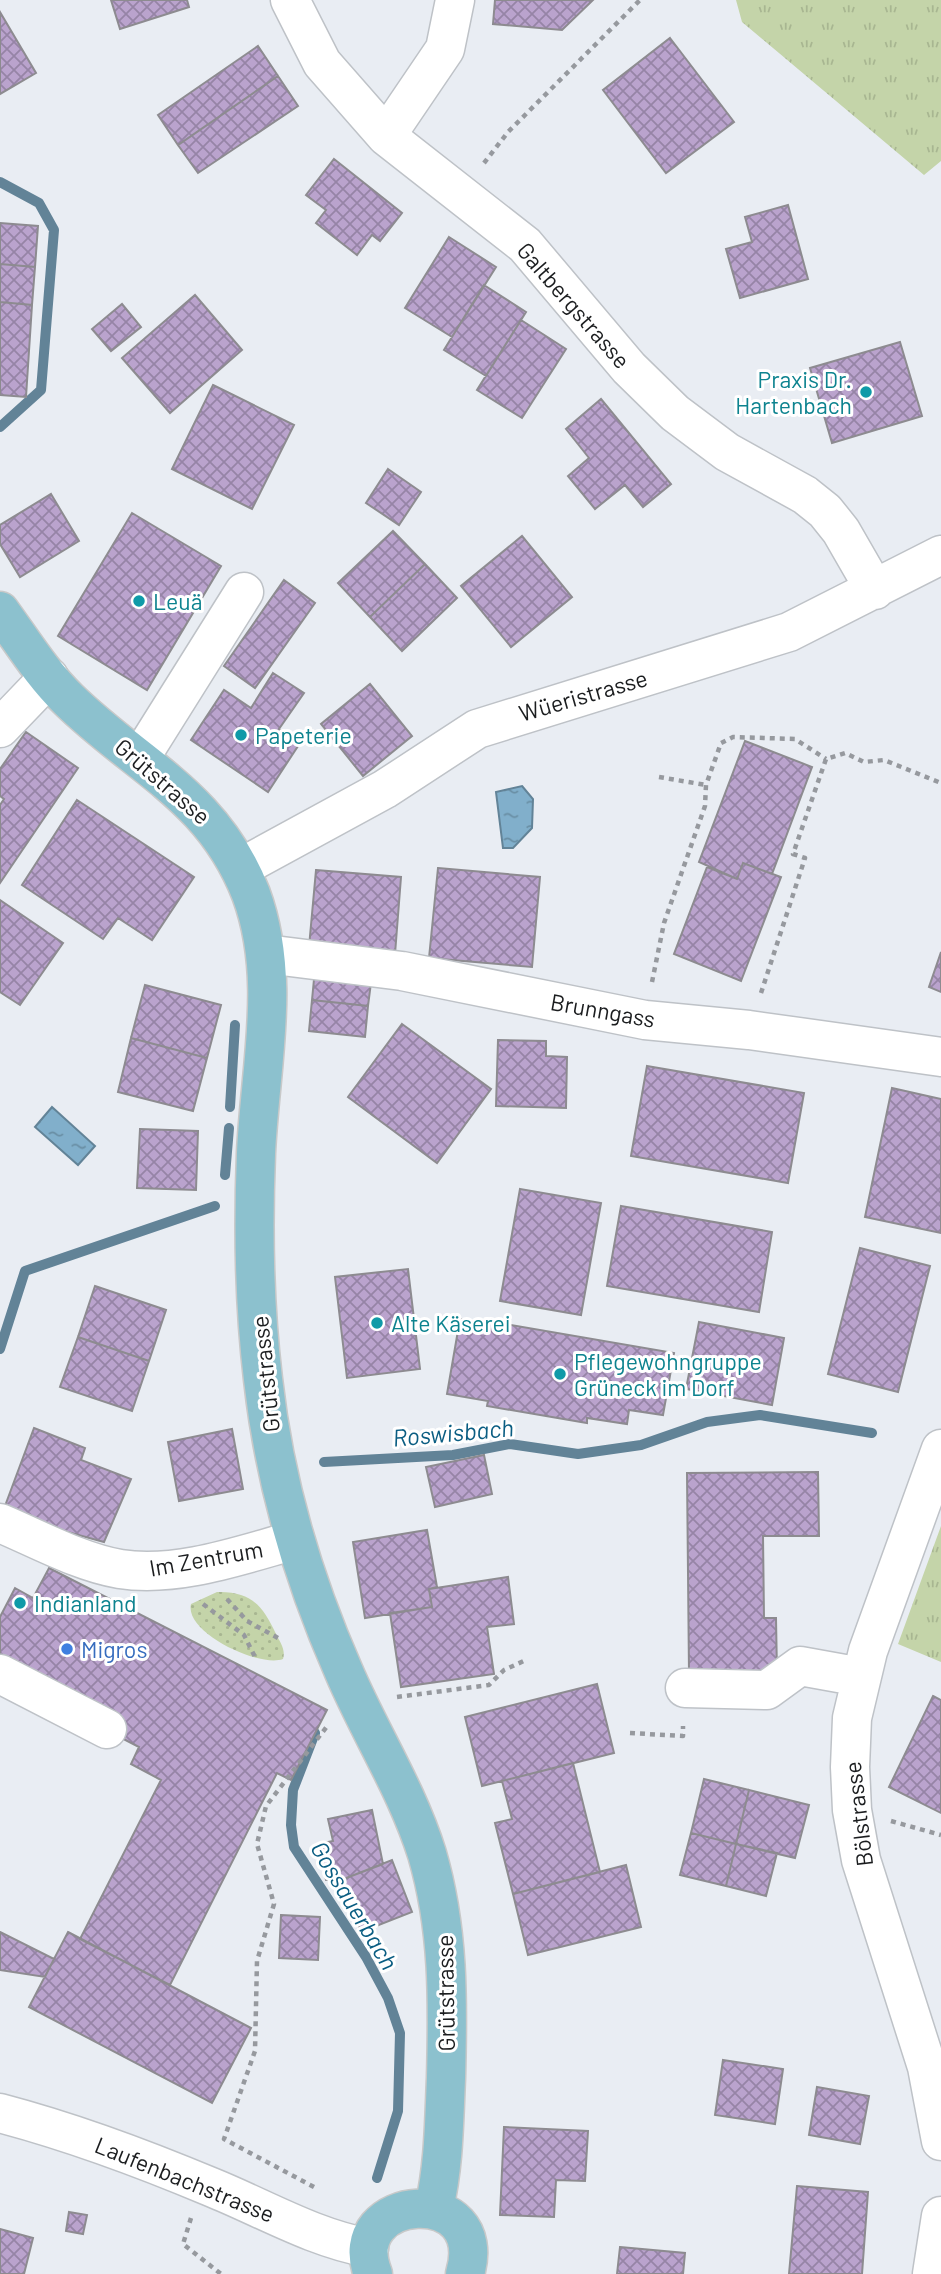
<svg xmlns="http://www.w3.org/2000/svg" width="941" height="2274" viewBox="0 0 941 2274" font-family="Barlow,sans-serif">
	<defs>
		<pattern id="grass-tufts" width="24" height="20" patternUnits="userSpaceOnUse" patternTransform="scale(1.75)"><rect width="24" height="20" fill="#c4d4a9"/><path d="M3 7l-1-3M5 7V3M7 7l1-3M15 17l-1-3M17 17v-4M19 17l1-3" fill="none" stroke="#a8b691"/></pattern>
		<pattern id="park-dots" width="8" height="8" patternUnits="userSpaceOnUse" patternTransform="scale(1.75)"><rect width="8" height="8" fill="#c4d4a9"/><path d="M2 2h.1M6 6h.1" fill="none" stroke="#a8b691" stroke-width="1.8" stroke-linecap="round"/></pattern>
		<pattern id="water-ripples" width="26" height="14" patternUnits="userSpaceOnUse" patternTransform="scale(1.75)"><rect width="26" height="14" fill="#81afcb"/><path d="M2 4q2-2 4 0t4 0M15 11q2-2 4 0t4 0" fill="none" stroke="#698ea4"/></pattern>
		<pattern id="building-cross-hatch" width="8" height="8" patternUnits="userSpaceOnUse" patternTransform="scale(1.75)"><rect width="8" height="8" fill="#baa3cd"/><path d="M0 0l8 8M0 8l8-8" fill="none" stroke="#9684a6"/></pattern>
	</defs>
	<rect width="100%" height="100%" fill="#e9edf3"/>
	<path fill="url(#grass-tufts)" d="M736 0H941V161L924 175 742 22Z
		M941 1526V1662L898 1644Z"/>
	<path fill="url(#park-dots)" d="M217 1592C251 1591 263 1606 276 1634 280 1642 286 1650 283 1659 260 1668 184 1633 191 1604Z"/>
	<path fill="url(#water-ripples)" stroke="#628397" stroke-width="2" d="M522 786 533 799 532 828 513 848H503L496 792Z
		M52 1107 95 1146 78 1165 35 1127Z"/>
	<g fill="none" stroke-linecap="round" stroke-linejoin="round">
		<path stroke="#628397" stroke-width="10" d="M0 182 39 203 54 230 41 390 0 427
			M230 1107 235 1025
			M225 1175 229 1128
			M0 1349 25 1271 215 1206
			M324 1462 453 1455 510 1444 578 1454 641 1445 707 1422 760 1415 872 1433
			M315 1733 293 1790 291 1825 294 1847 366 1957 388 1998 400 2033 398 2111 377 2178"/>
	</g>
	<path fill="url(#building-cross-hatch)" stroke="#8d8b90" stroke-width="2" d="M111 0H187L189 7 120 29Z
		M495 0H593L562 30 493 24Z
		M0 12 36 73 0 94Z
		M670 38 734 122 666 173 603 90Z
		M258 46 278 76 178 145 158 115Z
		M278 76 298 106 198 173 178 145Z
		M334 159 402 213 380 241 372 235 357 255 316 223 326 210 306 195Z
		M788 205 808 279 740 298 726 249 752 242 745 217Z
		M0 223 38 226 35 267 0 264Z
		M449 237 496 267 452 337 405 308Z
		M0 264 35 267 32 305 0 302Z
		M484 285 526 312 486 376 444 350Z
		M195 295 242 350 170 413 122 358Z
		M0 302 32 305 26 397 0 395Z
		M122 304 141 327 111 351 92 329Z
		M521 320 566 349 522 418 477 390Z
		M900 342 922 416 832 443 810 368Z
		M213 385 294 425 252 509 172 469Z
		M601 399 671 484 643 507 625 485 595 509 568 476 589 458 566 429Z
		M388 469 421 492 399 525 366 503Z
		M51 494 79 541 20 577 0 544V525Z
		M132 513 221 566 147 690 58 636Z
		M393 531 425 564 370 617 338 583Z
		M522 536 572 597 511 647 461 586Z
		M425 564 457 598 402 651 370 617Z
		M284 580 315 603 255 688 224 666Z
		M273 673 304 693 279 729 300 743 268 792 191 740 224 690 251 708Z
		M370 684 412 736 363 776 321 724Z
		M26 732 78 768 0 883V805L4 799 0 796V769Z
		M745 741 812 767 772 874 743 863 737 879 699 862Z
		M77 800 194 877 152 940 118 918 103 939 22 885Z
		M743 863 781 877 741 981 674 954 707 867 737 879Z
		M438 868 540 877 532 967 429 958Z
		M316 870 401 877 395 954 309 947Z
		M0 900 63 943 20 1005 0 992Z
		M941 952V992L929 987Z
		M315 969 372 975 368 1006 312 1000Z
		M145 985 221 1005 207 1058 131 1038Z
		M312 1000 368 1006 365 1037 309 1031Z
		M402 1024 491 1089 437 1163 348 1097Z
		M131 1038 207 1058 193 1111 118 1092Z
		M498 1040 546 1041V1056L567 1057 566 1108 496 1106Z
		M647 1066 804 1093 788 1183 631 1156Z
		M892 1088 941 1099V1233L865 1217Z
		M140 1129 198 1131 196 1190 137 1188Z
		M520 1189 601 1203 581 1315 500 1301Z
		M621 1206 772 1232 759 1312 607 1286Z
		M860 1248 930 1266 898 1392 828 1374Z
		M408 1269 420 1369 347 1378 335 1277Z
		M95 1286 166 1310 149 1361 78 1337Z
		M460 1319 488 1324V1321L674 1353 663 1415 629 1410 627 1424 587 1418V1423L487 1406 488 1401 447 1394Z
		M699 1322 784 1338 772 1405 686 1389Z
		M78 1337 149 1361 132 1411 60 1387Z
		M34 1428 85 1448 81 1460 131 1479 104 1542 2 1514Z
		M232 1429 243 1489 179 1501 168 1442Z
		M484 1455 492 1494 435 1507 426 1467Z
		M818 1472 819 1536H763L764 1618H776L777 1673H689L687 1473Z
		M427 1530 437 1587 429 1589 432 1607 365 1618 353 1542Z
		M49 1568 327 1710 291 1780 277 1773 170 1985 80 1939 161 1780 131 1764 139 1747 0 1675V1617L15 1588 33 1598Z
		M508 1577 514 1624 487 1627 494 1674 401 1687 390 1613 432 1607 429 1589Z
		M597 1684 614 1753 482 1786 465 1717Z
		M933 1696 941 1700V1813L889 1787Z
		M573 1763 600 1872 513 1894 495 1823 512 1819 502 1781Z
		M704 1779 749 1790 736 1844 691 1833Z
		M749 1790 809 1805 795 1858 736 1844Z
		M372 1810 383 1864 341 1880 340 1878 326 1880 318 1844 333 1841 328 1819Z
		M691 1833 736 1844 726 1886 680 1875Z
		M736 1844 777 1853 766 1896 726 1886Z
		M392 1860 412 1912 361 1932 341 1880Z
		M626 1865 641 1927 528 1955 513 1894Z
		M281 1915 320 1917 318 1960 279 1958Z
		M0 1932 54 1959 45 1977 0 1970Z
		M68 1932 251 2028 212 2103 29 2007Z
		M723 2060 783 2069 775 2124 715 2115Z
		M817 2087 869 2096 860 2144 809 2135Z
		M504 2127 588 2131 585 2181 556 2180 554 2217 500 2215Z
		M797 2186 868 2192 862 2274H789Z
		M69 2212 87 2215 83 2234 66 2231Z
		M0 2229 33 2238 24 2274H0Z
		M620 2247 685 2253 683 2274H617Z"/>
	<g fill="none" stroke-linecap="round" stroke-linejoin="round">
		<defs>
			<path id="minor" d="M290 0 322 63 386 136 525 245 629 368 675 413 727 452 805 495 825 511 841 531 875 590
				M386 136 445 49 455 0
				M0 728 49 677
				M140 758 244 592
				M240 868 385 789 477 729 789 632 941 555
				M266 954 402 971 645 1020 749 1030 941 1057
				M941 1449 868 1651 852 1718 850 1767 852 1810 861 1860 927 2067 941 2141
				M0 1523C38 1539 79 1562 120 1569 177 1578 241 1555 295 1540
				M0 1674 107 1729
				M685 1688 767 1690 800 1666 861 1677
				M0 2113C72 2132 142 2158 211 2187 263 2208 313 2238 369 2248
				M932 2274 941 2216"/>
			<path id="major" d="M0 611C22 641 42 674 69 700 139 768 213 796 251 894 282 978 260 1066 256 1153 253 1228 254 1304 263 1379 274 1480 303 1579 344 1672 370 1733 407 1790 427 1854 449 1929 448 2001 446 2078 444 2122 444 2165 434 2208
				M373 2274C341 2193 492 2181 465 2274"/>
		</defs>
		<use href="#minor" stroke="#bec2c7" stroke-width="41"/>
		<use href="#major" stroke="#c8c9c9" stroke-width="41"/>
		<path stroke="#96999e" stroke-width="4.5" stroke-dasharray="5 5" stroke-linecap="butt" d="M484 163 508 132 640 0
			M659 777 706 785
			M652 982 664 923 705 806 706 785 721 743 733 737 795 739 826 759
			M761 993 805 858 793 854 826 759 845 753 864 762 884 760 941 783
			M227 1599 247 1621 278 1638
			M203 1604 244 1635 255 1657
			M397 1697 489 1685 504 1670 526 1660
			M630 1733 683 1736V1726
			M891 1821 941 1835
			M314 2187 224 2139 255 2051 257 1961 274 1904 257 1844 266 1806 328 1725
			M191 2218 183 2244 221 2274"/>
		<use href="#minor" stroke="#fff" stroke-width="38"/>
		<use href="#major" stroke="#8cc1ce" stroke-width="38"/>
	</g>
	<g fill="#0f9aa8" stroke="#fff" stroke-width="2.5">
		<circle cx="866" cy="392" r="7"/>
		<circle cx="139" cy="601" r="7"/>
		<circle cx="241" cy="735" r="7"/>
		<circle cx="377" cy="1323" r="7"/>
		<circle cx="560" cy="1374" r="7"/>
		<circle cx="20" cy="1603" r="7"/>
	</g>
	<circle fill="#3f7fe0" stroke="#fff" stroke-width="2.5" cx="67" cy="1649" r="7"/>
	<g text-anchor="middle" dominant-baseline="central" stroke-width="6" stroke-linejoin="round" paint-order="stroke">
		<g font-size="23" fill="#1b1d1f" stroke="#fff">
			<text transform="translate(574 305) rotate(49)">Galtbergstrasse</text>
			<text transform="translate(583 695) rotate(-16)">Wüeristrasse</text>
			<text transform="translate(163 781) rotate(41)">Grütstrasse</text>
			<text transform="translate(603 1010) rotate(10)">Brunngass</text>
			<text transform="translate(265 1374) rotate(-96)">Grütstrasse</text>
			<text transform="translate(206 1558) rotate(-10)">Im Zentrum</text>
			<text transform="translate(858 1814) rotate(-97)">Bölstrasse</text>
			<text transform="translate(445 1993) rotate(-91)">Grütstrasse</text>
			<text transform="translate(185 2179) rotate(22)">Laufenbachstrasse</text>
		</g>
		<g font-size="23" fill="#0d838f" stroke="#fff" text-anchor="start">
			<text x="852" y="379" text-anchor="end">Praxis Dr.<tspan x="852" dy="26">Hartenbach</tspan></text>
			<text x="153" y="601">Leuä</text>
			<text x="255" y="735">Papeterie</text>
			<text x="391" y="1323">Alte Käserei</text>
			<text x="574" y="1361">Pflegewohngruppe<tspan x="574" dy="26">Grüneck im Dorf</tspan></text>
			<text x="34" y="1603">Indianland</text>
		</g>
		<g font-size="23" fill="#366cbe" stroke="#fff" text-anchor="start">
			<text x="81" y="1649">Migros</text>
		</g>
		<g font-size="24" font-style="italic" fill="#0a5d82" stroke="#fff">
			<text transform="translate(453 1432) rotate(-5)">Roswisbach</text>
			<text transform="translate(355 1905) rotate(59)">Gossauerbach</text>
		</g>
	</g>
</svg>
